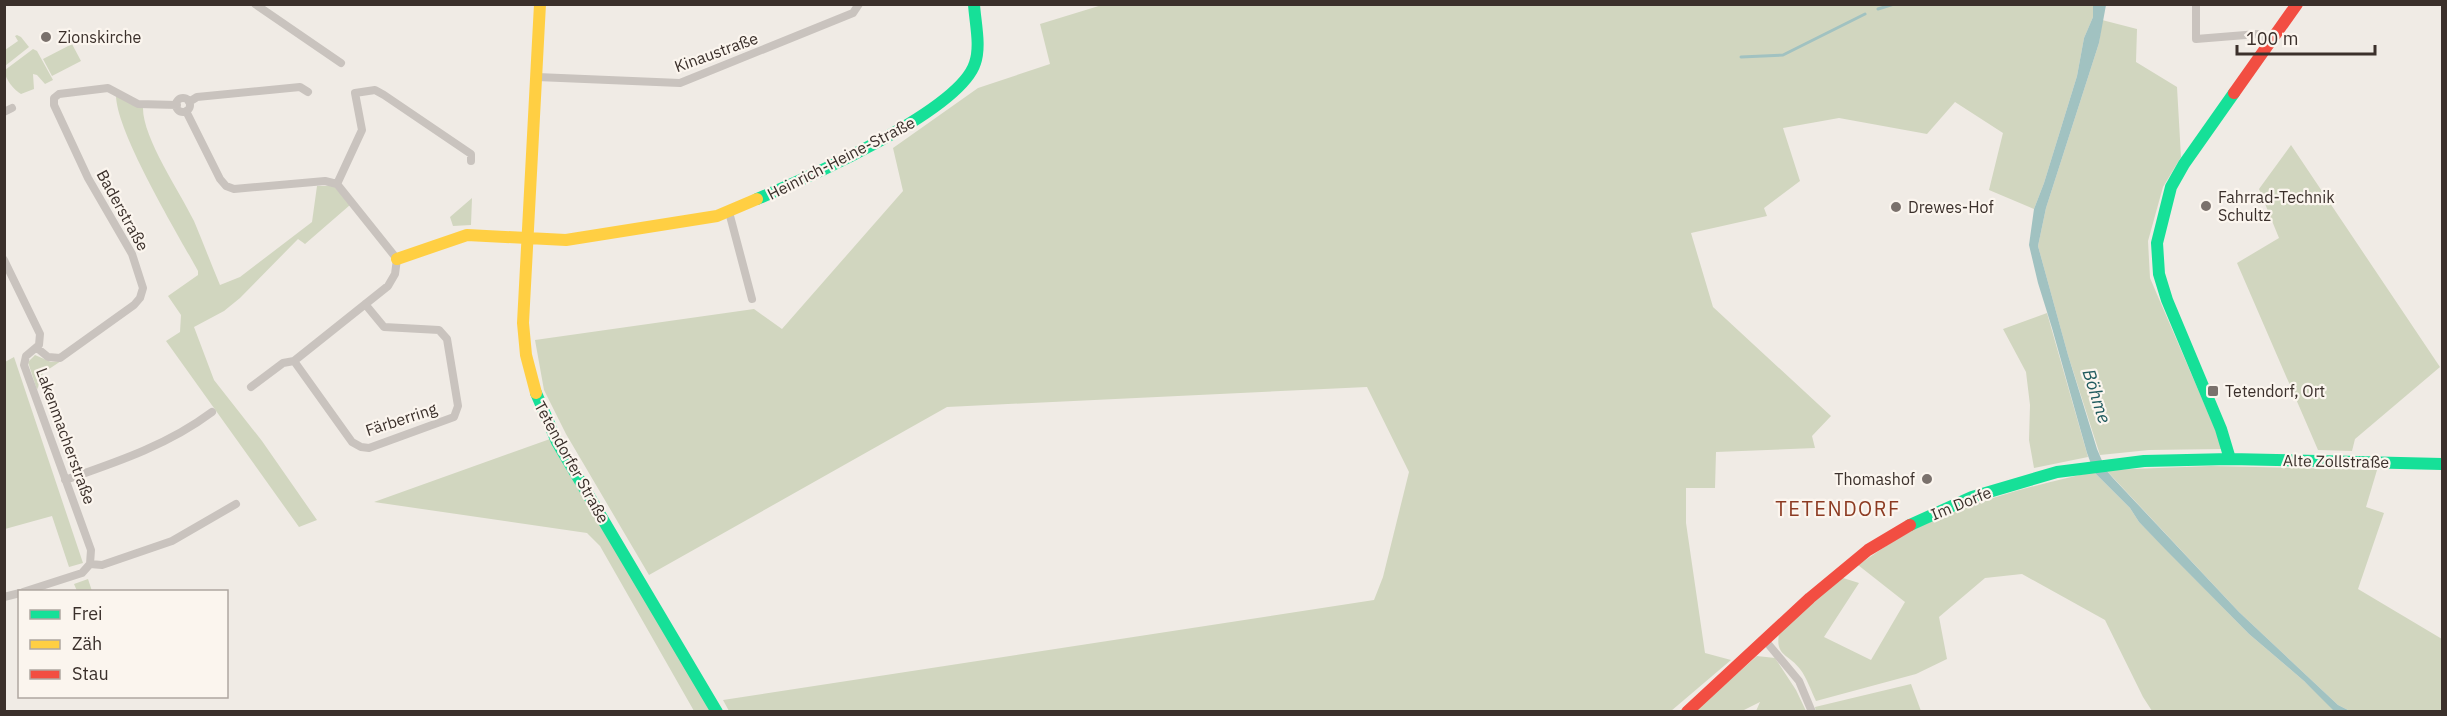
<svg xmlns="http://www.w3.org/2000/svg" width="2447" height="716" viewBox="0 0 2447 716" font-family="'IBM Plex Sans',sans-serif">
	<rect width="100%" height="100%" fill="#f0ebe5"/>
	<path fill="#d1d6bf" d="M1102 5H2093V17L2084 38 2077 76 2044 183 2034 209 1989 190 2003 133 1955 102 1927 134 1839 118 1783 128 1800 181 1764 208 1767 216 1691 233 1713 307 1831 416 1812 436 1815 448 1716 452 1715 488H1686V523L1705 653 1731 660 1671 711H729L723 700 1374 600 1383 577 1409 472 1367 387 947 407 649 575 566 434 544 390 535 340 754 309 782 329 903 191 893 148 978 88 1050 64 1040 24Z
		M2102 20 2137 29 2136 62 2177 87 2181 157 2163 187 2148 241 2150 278 2215 429 2222 449 2149 450 2100 455 2068 355 2038 246 2046 208 2099 43Z
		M17 35 21 37 29 47 5 66V50L18 41 15 36Z
		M72 44 81 61 52 76 43 59Z
		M33 49 37 51 53 80 45 84 37 75 33 74 34 89 21 94C14 90 4 78 5 70Z
		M116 93 143 107C142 137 180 192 194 221 203 242 211 264 220 285L240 277 312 222 317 186H334L350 205 305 244 298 239 240 298 224 311 194 327 214 380 262 441 317 520 299 527 166 341 180 332 181 315 168 296 198 275V271C178 234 114 129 116 93Z
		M2291 145 2440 367 2355 439 2352 451 2318 450 2237 263 2279 238 2259 189Z
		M472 198 471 225 453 226 450 217Z
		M2047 313 2088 457 2034 468 2029 440 2030 405 2026 372 2003 329Z
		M35 355 51 362 61 361 43 373 37 390 28 362Z
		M14 357 83 563 69 567 52 516 5 529V362Z
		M550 439 712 711H694L600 546 587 533 374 502Z
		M2211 466 2377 470 2366 507 2384 513 2358 589 2442 639V711H2350L2338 705 2239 612 2106 470Z
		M2094 472 2130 508 2139 522 2249 634 2304 681 2336 711H2152L2143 697 2105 620 2022 574 1985 578 1939 617 1947 659 1916 674 1816 701C1811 691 1807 678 1800 669 1789 654 1775 656 1779 634L1840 577 1859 583 1824 637 1871 660 1905 602 1858 565C1876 553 1894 540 1913 530 1970 502 2032 485 2094 472Z
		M88 579 92 591H77L74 584Z
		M1757 656 1775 658 1796 690 1806 711H1756L1760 702 1742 711 1694 712Z
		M1911 684 1921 711 1816 712 1815 707Z"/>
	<path fill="#a1c2c1" d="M2093 5H2106L2099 43 2046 208 2038 246 2068 355 2097 449 2106 470 2113 478 2239 612 2338 705 2350 711H2334L2304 681 2249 634 2165 549 2139 522 2130 508 2094 472 2087 453 2052 328 2038 283 2029 245 2034 209 2044 183 2077 76 2084 38 2093 17Z"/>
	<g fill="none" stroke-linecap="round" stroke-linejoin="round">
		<path stroke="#a1c2c1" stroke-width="3" d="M1878 9 1894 4
			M1741 57 1783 55 1865 14"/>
		<path stroke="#c9c3be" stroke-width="8" d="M255 4 341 63
			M2196 4V39L2258 34 2271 41
			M537 77 680 83 853 13 859 4
			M176 105a7 7 0 1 1 14 0a7 7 0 1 1-14 0Z
			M189 102 197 97 300 87 308 92
			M186 111 220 179 226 186 234 189 325 181 337 184 397 259 395 274 388 286 294 361 283 363 251 387
			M4 112 12 108
			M337 184 362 130 355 93 375 90 384 95 471 154V161
			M729 212 752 299
			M4 260 40 334 39 345 26 356 24 365 91 550 90 564
			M37 348 48 357 60 358 134 305 140 298 143 288 132 254 88 178 54 105V98L59 94 108 88 138 104 177 105
			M294 361 352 442 361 447 369 448 454 417 458 406 447 339 439 330 384 327 365 304
			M65 480C117 462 168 445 212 412
			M90 564 102 565 172 541 236 504
			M23 592 82 573 90 564
			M4 597 20 593
			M1764 639 1799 681 1812 712"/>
		<path stroke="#16e098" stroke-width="12" d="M757 199C805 179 960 111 975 63 981 46 975 22 974 4
			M536 393 557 442 717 712
			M2230 459 2221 429 2167 300 2159 274 2157 243 2171 187 2184 164 2234 93
			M1910 525 1972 497 2057 472 2144 461 2230 459 2442 464"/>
		<path stroke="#ffcf43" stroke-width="12" d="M397 259 467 235 566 240 717 216 757 199
			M536 393 526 355 523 323 540 4"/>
		<path stroke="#f24e42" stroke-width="12" d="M2234 93 2297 4
			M1687 712 1810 598 1868 550 1910 525"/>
	</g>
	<g fill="#7a716c" stroke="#fbf5ee" stroke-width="2">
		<circle cx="46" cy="37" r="6"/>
		<circle cx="2206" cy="206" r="6"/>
		<circle cx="1896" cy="207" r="6"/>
		<rect x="2207" y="385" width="12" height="12" rx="3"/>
		<circle cx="1927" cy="479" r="6"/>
	</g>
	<g text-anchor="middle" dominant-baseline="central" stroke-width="4.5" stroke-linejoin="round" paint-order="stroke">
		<g font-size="16" fill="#3b302b" stroke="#fbf5ee" text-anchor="start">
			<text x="58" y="37">Zionskirche</text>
			<text x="2218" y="197">Fahrrad-Technik<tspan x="2218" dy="18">Schultz</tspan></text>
			<text x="1908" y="207">Drewes-Hof</text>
			<text x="2225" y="391">Tetendorf, Ort</text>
			<text x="1915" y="479" text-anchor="end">Thomashof</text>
		</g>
		<g font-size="16" fill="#3b302b" stroke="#fbf5ee">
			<text transform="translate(716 52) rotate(-20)">Kinaustraße</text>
			<text transform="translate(841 158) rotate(-27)">Heinrich-Heine-Straße</text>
			<text transform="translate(123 210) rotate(61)">Baderstraße</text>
			<text transform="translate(401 419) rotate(-18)">Färberring</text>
			<text transform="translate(66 436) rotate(70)">Lakenmacherstraße</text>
			<text transform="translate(2336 461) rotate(1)">Alte Zollstraße</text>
			<text transform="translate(572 462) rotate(61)">Tetendorfer Straße</text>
			<text transform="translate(1961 503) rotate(-22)">Im Dorfe</text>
		</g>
		<g font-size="18" font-style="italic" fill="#1f5a5e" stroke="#fbf5ee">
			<text transform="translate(2097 396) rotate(72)">Böhme</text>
		</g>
		<g font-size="20" letter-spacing="1.5" fill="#8c3b22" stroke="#fbf5ee">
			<text x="1838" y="508">TETENDORF</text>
		</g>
	</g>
	<rect width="2447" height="716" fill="none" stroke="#3b302b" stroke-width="12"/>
	<rect x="18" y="590" width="210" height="108" fill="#fbf5ee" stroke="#aea6a0" stroke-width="1.5"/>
	<rect x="30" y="610" width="30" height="9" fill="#16e098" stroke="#aea6a0" stroke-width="1.5"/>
	<text x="72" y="620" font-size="18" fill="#3b302b">Frei</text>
	<rect x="30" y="640" width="30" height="9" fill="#ffcf43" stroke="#aea6a0" stroke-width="1.5"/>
	<text x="72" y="650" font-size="18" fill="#3b302b">Zäh</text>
	<rect x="30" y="670" width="30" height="9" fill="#f24e42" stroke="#aea6a0" stroke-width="1.5"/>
	<text x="72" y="680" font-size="18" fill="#3b302b">Stau</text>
	<path d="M2237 45v9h138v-9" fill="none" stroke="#3b302b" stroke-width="3"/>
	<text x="2246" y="45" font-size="18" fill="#3b302b" stroke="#fbf5ee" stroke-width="4.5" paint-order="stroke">100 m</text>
</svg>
